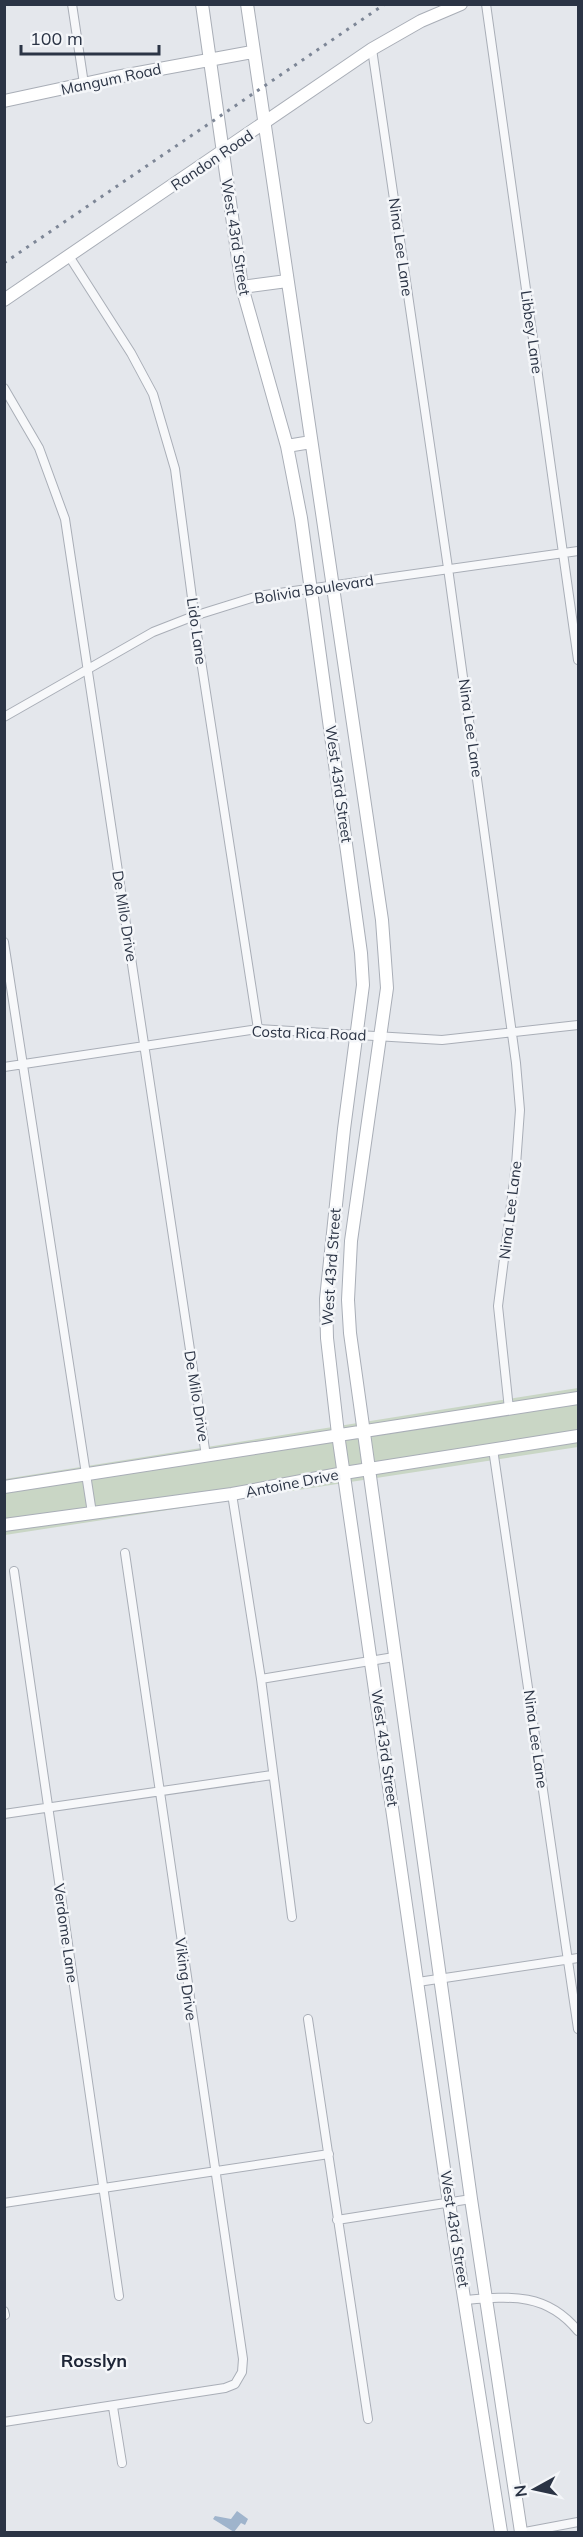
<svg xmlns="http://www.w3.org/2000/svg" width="583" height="2537" viewBox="0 0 583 2537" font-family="Mulish,sans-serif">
	<rect width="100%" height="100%" fill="#e4e7ec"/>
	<path fill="#c9d6c5" d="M578 1388V1447L5 1535V1479Z"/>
	<path fill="#9fb4cc" d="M237 2511 248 2519 245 2525 241 2523 234 2532 213 2519 215 2516 231 2519Z"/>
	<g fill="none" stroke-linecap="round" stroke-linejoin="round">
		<defs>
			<path id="street" d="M72 4 84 84
				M486 4 578 660
				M372 49 448 568 516 1063 520 1110 516 1165 498 1306 509 1409
				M69 256 131 353 153 394 175 469 196 628 258 1029
				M4 388 39 448 65 519 206 1456
				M4 717 153 632 194 616 258 596 578 551
				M4 942 92 1513
				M4 1067 258 1029 442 1040 578 1025
				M493 1449 578 2029
				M232 1494 261 1679 292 1917
				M14 1571 119 2296
				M261 1679 394 1657
				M4 1814 272 1775
				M418 1982 578 1958
				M308 2019 368 2419
				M4 2203 329 2154
				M337 2220 471 2199
				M466 2300C512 2296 547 2293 578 2331
				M4 2311 5 2315
				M113 2407 122 2463
				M4 2422 225 2388 235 2384 242 2372 243 2359 125 1553
				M525 2532 578 2522"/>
			<path id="secondary" d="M202 4 242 287 287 446 301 518 361 953 363 985 344 1129 326 1299 327 1338 338 1434 449 2203 501 2532
				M247 4 382 920 387 988 351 1241 348 1300 350 1333 471 2199 521 2532
				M4 101 111 78 252 52
				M242 287 287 281
				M4 300 372 49 421 21 461 4
				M287 446 311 442
				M4 1487 578 1398
				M4 1525 232 1494 344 1473 578 1436"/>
		</defs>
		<use href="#street" stroke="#a9aeb7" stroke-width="10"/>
		<use href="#secondary" stroke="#a9aeb7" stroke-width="14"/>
		<use href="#street" stroke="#f7f8fa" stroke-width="8"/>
		<use href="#secondary" stroke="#fff" stroke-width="12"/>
		<path stroke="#7d8696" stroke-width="3" stroke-dasharray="3 6" stroke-linecap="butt" d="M4 263 385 4"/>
	</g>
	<g text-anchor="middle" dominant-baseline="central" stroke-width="5" stroke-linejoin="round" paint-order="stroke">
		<g font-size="15" fill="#2b3445" stroke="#f4f6f9">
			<text transform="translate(111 79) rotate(-12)">Mangum Road</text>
			<text transform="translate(212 160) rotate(-34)">Randon Road</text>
			<text transform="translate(236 237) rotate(81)">West 43rd Street</text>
			<text transform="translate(401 247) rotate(82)">Nina Lee Lane</text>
			<text transform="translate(532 332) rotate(82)">Libbey Lane</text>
			<text transform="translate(314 589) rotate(-9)">Bolivia Boulevard</text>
			<text transform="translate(197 631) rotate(82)">Lido Lane</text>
			<text transform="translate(471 728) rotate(82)">Nina Lee Lane</text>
			<text transform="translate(339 784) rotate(82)">West 43rd Street</text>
			<text transform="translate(125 916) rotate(81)">De Milo Drive</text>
			<text transform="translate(309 1033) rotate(2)">Costa Rica Road</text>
			<text transform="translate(510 1210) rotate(-83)">Nina Lee Lane</text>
			<text transform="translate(331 1267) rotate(-86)">West 43rd Street</text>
			<text transform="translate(197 1396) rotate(81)">De Milo Drive</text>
			<text transform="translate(292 1483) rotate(-11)">Antoine Drive</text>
			<text transform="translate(536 1739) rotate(82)">Nina Lee Lane</text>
			<text transform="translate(385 1748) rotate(82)">West 43rd Street</text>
			<text transform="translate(66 1933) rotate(82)">Verdome Lane</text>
			<text transform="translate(186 1979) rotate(82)">Viking Drive</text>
			<text transform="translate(455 2229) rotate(81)">West 43rd Street</text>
		</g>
		<g font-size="18" font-weight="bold" fill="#1d2536" stroke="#f4f6f9">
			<text x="94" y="2360">Rosslyn</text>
		</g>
	</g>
	<rect width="583" height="2537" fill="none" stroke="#2b3445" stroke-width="12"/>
	<g transform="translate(535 2489) rotate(262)" stroke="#f4f6f9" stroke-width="4.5" paint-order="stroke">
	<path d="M0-4.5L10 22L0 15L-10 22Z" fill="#2b3445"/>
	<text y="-9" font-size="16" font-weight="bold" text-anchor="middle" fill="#2b3445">N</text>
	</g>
	<path d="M21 45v9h138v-9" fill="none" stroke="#2b3445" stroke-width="3"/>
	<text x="30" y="45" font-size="18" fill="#2b3445" stroke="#f4f6f9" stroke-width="4.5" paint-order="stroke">100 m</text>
</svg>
